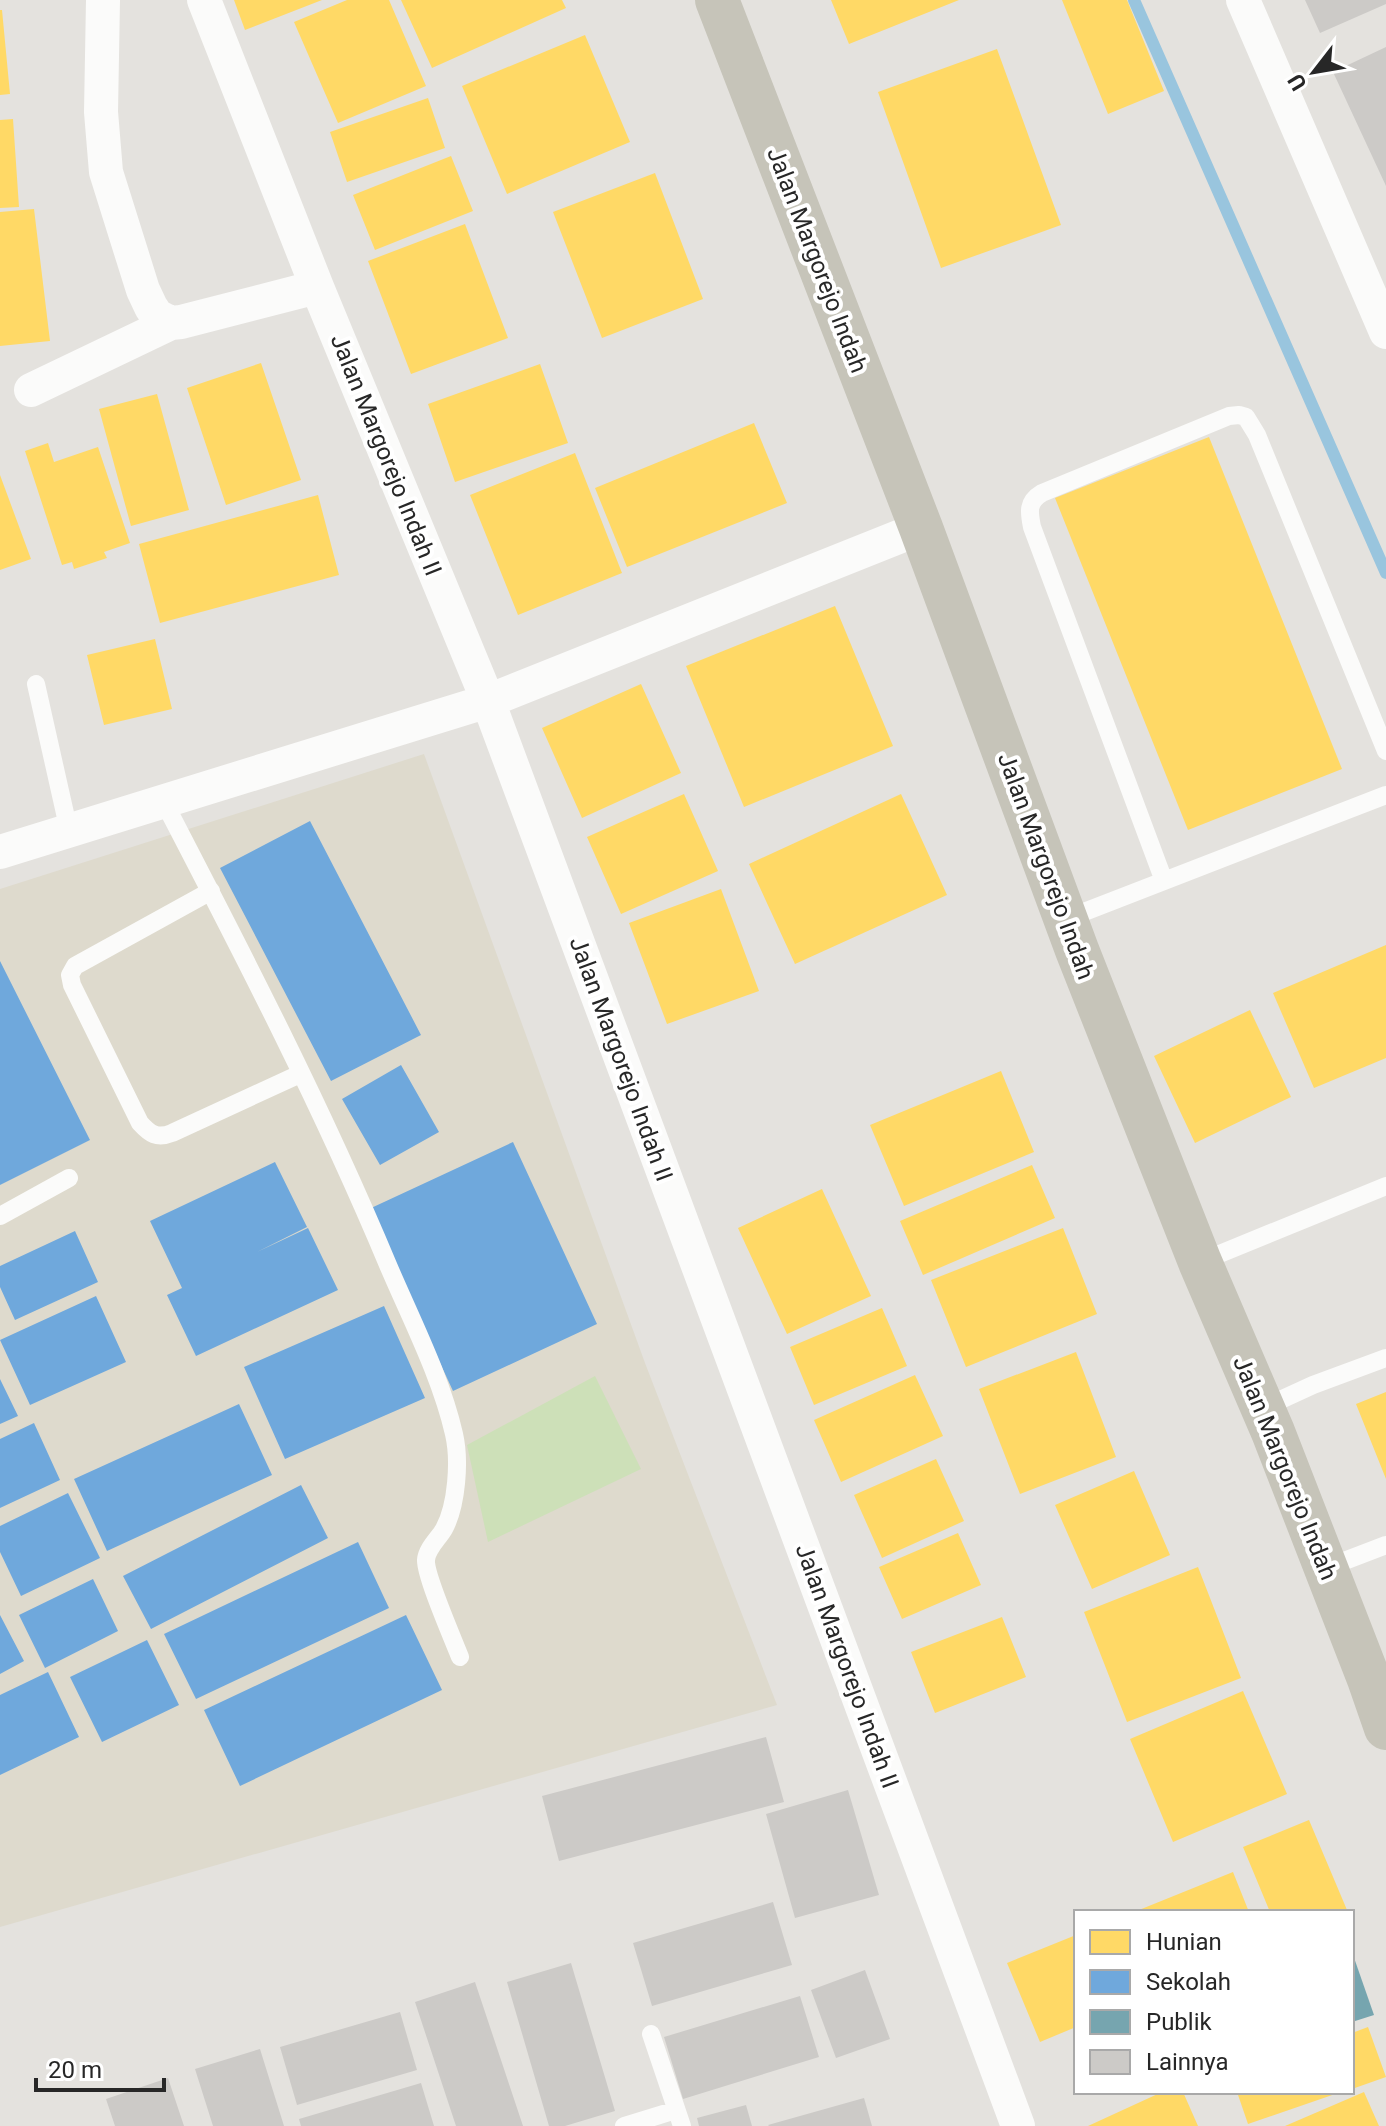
<svg xmlns="http://www.w3.org/2000/svg" width="1386" height="2126" viewBox="0 0 1386 2126" font-family="Roboto,sans-serif">
	<rect width="100%" height="100%" fill="#e4e2de"/>
	<path fill="#dedacd" d="M424 754 645 1363 777 1705 0 1927V889Z"/>
	<path fill="#cde0b8" d="M595 1376 641 1469 488 1542 467 1445Z"/>
	<path fill="#ffd966" d="M234 0H322L245 30Z
		M347 0H389L426 86 338 123 294 22Z
		M401 0H562L566 8 432 68Z
		M831 0H959L849 44Z
		M1062 0H1127L1164 91 1108 114Z
		M0 10H2L10 94 0 95Z
		M585 35 630 142 507 194 462 86Z
		M997 49 1061 225 941 268 878 92Z
		M428 98 445 148 347 182 330 132Z
		M13 119 19 207 0 208V120Z
		M451 156 473 211 375 250 353 195Z
		M655 173 703 299 602 338 553 212Z
		M34 209 50 341 0 346V212Z
		M465 224 508 338 411 374 368 261Z
		M261 363 301 480 226 505 187 388Z
		M540 364 568 443 455 482 428 404Z
		M157 394 189 510 131 526 99 409Z
		M754 423 787 503 627 567 595 488Z
		M1209 437 1342 769 1188 830 1055 498Z
		M48 443 54 462 98 447 130 543 104 552 107 558 74 569 72 562 62 565 25 451Z
		M575 453 622 573 518 615 470 495Z
		M0 475 31 559 0 570Z
		M318 495 339 575 160 623 139 544Z
		M835 606 893 746 744 807 686 666Z
		M155 639 172 709 104 725 87 655Z
		M641 684 681 773 582 818 542 728Z
		M684 794 718 871 621 914 587 837Z
		M901 794 947 895 795 964 749 864Z
		M721 889 759 991 667 1024 629 923Z
		M1386 945V1058L1314 1088 1273 993Z
		M1250 1010 1291 1097 1195 1143 1154 1056Z
		M1001 1071 1034 1152 904 1206 870 1125Z
		M1032 1165 1055 1218 923 1275 900 1221Z
		M822 1189 871 1296 787 1334 738 1228Z
		M1063 1228 1097 1314 966 1367 931 1280Z
		M882 1308 907 1366 814 1405 790 1347Z
		M1076 1352 1116 1457 1020 1494 979 1389Z
		M915 1375 943 1436 841 1482 814 1420Z
		M1386 1392V1479L1356 1404Z
		M936 1459 964 1521 882 1558 854 1495Z
		M1134 1471 1170 1555 1092 1589 1055 1505Z
		M958 1533 981 1585 902 1619 879 1567Z
		M1198 1567 1241 1678 1127 1722 1084 1612Z
		M1002 1617 1026 1677 935 1713 911 1652Z
		M1243 1691 1287 1794 1173 1842 1130 1739Z
		M1309 1820 1347 1910 1341 1912H1270L1243 1847Z
		M1233 1872 1249 1912H1134Z
		M1076 1935V2027L1040 2042 1007 1963Z
		M1368 2027 1386 2077 1352 2089V2033Z
		M1162 2092H1183L1198 2126H1088Z
		M1237 2092H1341L1248 2124Z
		M1364 2092 1379 2126H1285Z"/>
	<path fill="#6fa8dc" d="M310 821 421 1035 331 1081 220 868Z
		M0 961 90 1140 0 1185Z
		M401 1065 439 1132 380 1165 342 1099Z
		M513 1142 597 1324 453 1391 369 1209Z
		M275 1162 307 1227 257 1252 308 1228 338 1290 196 1356 167 1295 182 1288 150 1221Z
		M75 1231 98 1282 15 1320 0 1287V1266Z
		M96 1296 126 1362 30 1405 0 1340Z
		M384 1306 425 1398 285 1459 244 1367Z
		M0 1379 18 1416 0 1424Z
		M239 1404 272 1475 107 1551 74 1479Z
		M34 1423 60 1480 0 1508V1439Z
		M301 1485 328 1538 151 1629 123 1576Z
		M68 1493 100 1558 21 1596 0 1552V1526Z
		M358 1542 389 1608 196 1699 164 1634Z
		M93 1579 118 1631 45 1668 19 1615Z
		M0 1615 24 1661 0 1674Z
		M406 1615 442 1690 240 1786 204 1710Z
		M147 1640 179 1705 102 1742 70 1677Z
		M48 1672 79 1737 0 1775V1695Z"/>
	<path fill="#76a5af" d="M1352 1952 1374 2015 1352 2022Z"/>
	<g fill="none" stroke-linecap="round" stroke-linejoin="round">
		<path stroke="#99c5de" stroke-width="12" d="M1134 0 1386 573"/>
	</g>
	<path fill="#cccac7" d="M1305 0H1386V4L1320 33Z
		M1386 47V186L1333 72Z
		M766 1737 784 1802 559 1861 542 1796Z
		M848 1790 879 1895 795 1918 766 1814Z
		M773 1902 792 1965 652 2006 633 1943Z
		M571 1963 615 2111 565 2126H549L507 1982Z
		M865 1970 890 2039 836 2058 811 1990Z
		M475 1982 523 2126H456L415 2002Z
		M800 1996 819 2057 683 2099 664 2037Z
		M400 2012 417 2070 297 2105 280 2047Z
		M260 2049 284 2126H213L195 2069Z
		M168 2078 184 2126H115L106 2099Z
		M421 2083 434 2126H301L299 2119Z
		M864 2098 872 2126H769L768 2125Z
		M746 2105 752 2126H699L697 2118Z"/>
	<g fill="none" stroke-linecap="round" stroke-linejoin="round">
		<path stroke="#fbfbfa" stroke-width="18" d="M36 684 69 831
			M164 802C243 954 322 1107 388 1265 411 1319 441 1377 454 1434 460 1460 457 1505 444 1529 439 1538 427 1548 426 1560 425 1575 453 1639 460 1657
			M1164 881 1032 527C1029 512 1027 502 1042 493L1229 416 1239 415 1246 417 1257 435 1386 751
			M211 891 75 966 70 975 72 985 140 1123C150 1134 157 1139 172 1133L300 1074
			M1066 919 1386 795
			M0 1216 69 1178
			M1200 1262 1386 1186
			M1263 1408 1313 1385 1386 1358
			M1326 1568 1386 1545
			M651 2034 682 2126
			M624 2126 676 2110"/>
		<path stroke="#fbfbfa" stroke-width="34" d="M103 0 101 112 106 172 143 290 151 307 157 316 171 323 181 322 317 287
			M204 0 317 287 488 701 1018 2126
			M1243 0 1386 332
			M31 390 171 323
			M0 852 488 701 921 528"/>
		<path stroke="#c6c4b9" stroke-width="44" d="M717 0 921 528 1077 950 1200 1262 1273 1432 1369 1679 1386 1728"/>
	</g>
	<g text-anchor="middle" dominant-baseline="central" stroke-width="8" stroke-linejoin="round" paint-order="stroke">
		<g font-size="24" fill="#272727" stroke="#fff">
			<text transform="translate(817 260) rotate(69)">Jalan Margorejo Indah</text>
			<text transform="translate(386 455) rotate(68)">Jalan Margorejo Indah II</text>
			<text transform="translate(1046 866) rotate(70)">Jalan Margorejo Indah</text>
			<text transform="translate(621 1059) rotate(70)">Jalan Margorejo Indah II</text>
			<text transform="translate(1285 1468) rotate(68)">Jalan Margorejo Indah</text>
			<text transform="translate(847 1666) rotate(70)">Jalan Margorejo Indah II</text>
		</g>
	</g>
	<rect x="1074" y="1910" width="280" height="184" fill="#ffffff" stroke="#a9a9a9" stroke-width="2"/>
	<rect x="1090" y="1930" width="40" height="24" fill="#ffd966" stroke="#a9a9a9" stroke-width="2"/>
	<text x="1146" y="1950" font-size="24" fill="#272727">Hunian</text>
	<rect x="1090" y="1970" width="40" height="24" fill="#6fa8dc" stroke="#a9a9a9" stroke-width="2"/>
	<text x="1146" y="1990" font-size="24" fill="#272727">Sekolah</text>
	<rect x="1090" y="2010" width="40" height="24" fill="#76a5af" stroke="#a9a9a9" stroke-width="2"/>
	<text x="1146" y="2030" font-size="24" fill="#272727">Publik</text>
	<rect x="1090" y="2050" width="40" height="24" fill="#cccac7" stroke="#a9a9a9" stroke-width="2"/>
	<text x="1146" y="2070" font-size="24" fill="#272727">Lainnya</text>
	<g transform="translate(1314 72) rotate(239)" stroke="#ffffff" stroke-width="6" paint-order="stroke">
	<path d="M0-6L14 30L0 20L-14 30Z" fill="#272727"/>
	<text y="-12" font-size="22" font-weight="bold" text-anchor="middle" fill="#272727">U</text>
	</g>
	<path d="M36 2078v12h128v-12" fill="none" stroke="#272727" stroke-width="4"/>
	<text x="48" y="2078" font-size="24" fill="#272727" stroke="#ffffff" stroke-width="6" paint-order="stroke">20 m</text>
</svg>
